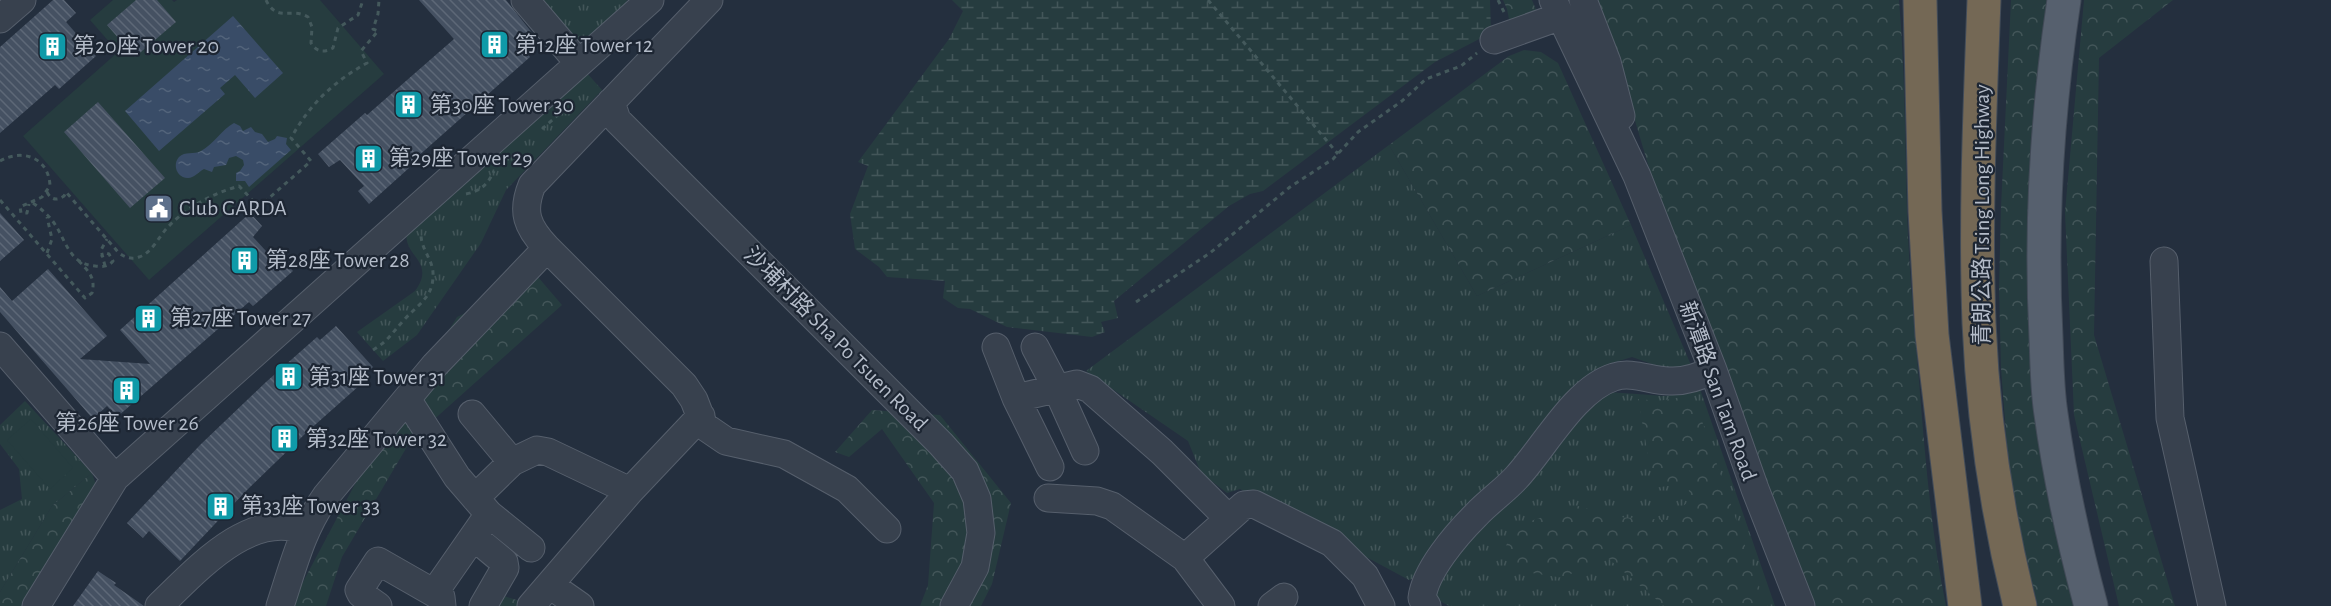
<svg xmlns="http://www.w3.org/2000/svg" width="2331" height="606" viewBox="0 0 2331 606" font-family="'Alegreya Sans','Noto Sans TC',sans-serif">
	<defs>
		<pattern id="grass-tufts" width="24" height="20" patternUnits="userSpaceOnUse" patternTransform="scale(1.5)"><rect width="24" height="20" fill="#263c3f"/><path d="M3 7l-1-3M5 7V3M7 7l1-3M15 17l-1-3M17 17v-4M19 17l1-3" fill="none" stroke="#435659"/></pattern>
		<pattern id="forest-crowns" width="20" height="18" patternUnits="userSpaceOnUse" patternTransform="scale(1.5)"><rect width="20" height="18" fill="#263c3f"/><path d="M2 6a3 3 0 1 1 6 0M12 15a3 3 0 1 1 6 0" fill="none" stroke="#435659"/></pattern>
		<pattern id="wetland-marsh" width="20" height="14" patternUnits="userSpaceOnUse" patternTransform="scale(1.5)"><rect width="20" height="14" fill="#263c3f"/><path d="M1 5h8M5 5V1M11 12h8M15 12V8" fill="none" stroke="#435659"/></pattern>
		<pattern id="water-ripples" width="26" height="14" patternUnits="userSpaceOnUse" patternTransform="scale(1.5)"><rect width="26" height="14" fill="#394c67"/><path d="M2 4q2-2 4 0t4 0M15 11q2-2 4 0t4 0" fill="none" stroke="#53647b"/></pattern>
		<pattern id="building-back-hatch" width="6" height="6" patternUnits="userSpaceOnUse" patternTransform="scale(1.5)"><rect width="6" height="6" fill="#455162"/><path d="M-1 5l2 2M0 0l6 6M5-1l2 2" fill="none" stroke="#5d6877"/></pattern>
	</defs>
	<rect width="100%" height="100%" fill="#242f3e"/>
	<path fill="url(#grass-tufts)" d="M539 0H627L626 4 588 41 576 40Z
		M586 72 602 90 506 190 481 243 417 335 383 361 357 332 415 291C437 261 402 256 407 232Z
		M1389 145 1477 296 1631 225 1691 365 1672 371 1632 357 1609 364 1584 384 1421 576 1409 580 1240 489 1227 493 1201 473 1188 441 1086 371Z
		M1700 389 1775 606H1449L1438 600 1434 582 1582 407 1608 392 1665 396Z
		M25 401 92 473 52 506 0 592V510L22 499 19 469 0 444V425Z"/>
	<path fill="url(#forest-crowns)" d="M1503 0H1532L1539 17 1510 24 1507 9Z
		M1594 0H1899C1905 71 1905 142 1907 213 1909 269 1914 325 1919 381 1925 456 1931 532 1946 606H1816L1773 501 1650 171 1616 57Z
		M2011 0H2047L2031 150 2055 525 2073 606H2038L2016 520 2007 446 2001 368 1999 288 2001 207Z
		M2084 0H2173L2099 58 2094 335 2175 606H2119L2074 415 2065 212Z
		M1524 50 1541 52 1558 63 1631 225 1477 296 1389 145 1509 56Z
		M538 277 562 305 411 440 342 557 326 606H293L294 599 363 469 457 317Z
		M1693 395 1766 606H1664L1604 555 1564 578 1519 571 1504 551 1514 526 1578 506 1617 517 1668 520 1691 499 1687 483 1654 488 1638 399 1659 401Z
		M872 410 940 415 1011 503 992 584 981 606H920L928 585 934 503 882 429 849 457 835 452Z
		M92 473 96 485 24 606H0V592L52 506Z
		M501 595 535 606H488Z"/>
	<path fill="url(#wetland-marsh)" d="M952 0H1490L1491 30 1485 36 1435 62 1263 191 1250 194 1229 206 1114 301 1118 318 1101 322 1105 332 1092 337 1007 327 970 309 958 308 943 298 945 281 887 277 879 267 855 249 850 214 868 166 858 162 949 39 963 11Z"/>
	<path fill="#263c3f" d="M113 0H172L174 2 177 0H320L384 74 149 280 23 136 118 52 90 20Z
		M31 419 73 468 50 489 7 440Z"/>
	<path fill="url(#water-ripples)" d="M233 16 283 73 255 98 235 75 220 88 225 94 159 151 125 111Z
		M234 123 240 126 243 131 251 127 255 132 262 134 268 142 275 139 277 136 287 138 286 144 291 150 249 187 245 181H236V173L240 171 244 165 243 160 236 156 229 158 226 165 214 167 212 172 204 169C198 172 194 178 188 178 177 178 172 165 179 157 185 151 194 155 201 151 214 144 222 129 234 123Z"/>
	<path fill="url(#building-back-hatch)" d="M53 0H64L76 13 66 22 96 56 59 89 55 85 0 133V47Z
		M136 0H157L176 22 135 57 107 25Z
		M419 0H506L533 34 520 45 530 57 407 166 409 168 369 204 358 191 364 186 340 160 329 167 318 154 365 113 367 115 454 39Z
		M98 102 165 178 130 208 64 132Z
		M0 213 24 240 0 261Z
		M250 213 262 226 253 237 277 263 282 259 293 271 253 306 249 302 117 417 107 406 93 419 0 312V287L12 301 48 269 107 336 80 359 150 364 120 330Z
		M336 326 373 367 357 382 360 385 307 432 247 490 180 561 149 531 143 538 127 523 200 445 266 382 317 337 320 340Z
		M98 571 116 583 114 585 144 606H73Z"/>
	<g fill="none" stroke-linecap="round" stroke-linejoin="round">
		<defs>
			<path id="minor" d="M525 0 578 62
				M709 0 532 185C521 212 527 227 547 248L684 385 694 400 704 426 726 441 784 454 847 489 887 529
				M1553 0 1637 176 1713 370 1755 489 1801 606
				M1583 0 1607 62 1621 116
				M0 19 22 0
				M1494 40 1561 16
				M611 102 617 120 941 444 965 471 977 499 981 533 975 567 954 606
				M2164 261 2170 418 2212 606
				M0 346 115 478
				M996 347 1016 398 1050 467
				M1035 347 1057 389 1085 451
				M1016 398 1077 384 1090 389 1162 452 1228 518
				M407 399 457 477 489 514 531 548
				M472 414 512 462
				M475 498 512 462 537 450 548 452 630 491
				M1048 498 1097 501 1112 506 1185 558 1221 606
				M474 537 504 562 505 568 483 606
				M1185 558 1244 505 1254 504 1332 543 1365 576 1381 606
				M550 585 580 606
				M434 593 489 514
				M36 606 115 478 650 0
				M159 606C195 572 250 508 305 531
				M280 606C293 567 302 529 326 496L435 365 547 248
				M378 606 361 594 359 590 378 561 441 597 442 606
				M531 606 630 491 701 416
				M1272 606 1284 597
				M1427 606 1422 598C1425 571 1456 535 1476 515 1488 502 1504 491 1516 478 1544 448 1575 389 1614 377 1632 371 1651 381 1669 381 1684 382 1699 377 1713 370"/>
			<path id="major" d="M2064 0C2047 113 2040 222 2046 337 2047 362 2047 389 2051 414 2060 479 2074 543 2091 606"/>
			<path id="highway" d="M1920 0 1925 211 1932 335 1965 606
				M1984 0C1980 107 1975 216 1979 323 1983 417 1997 514 2020 606"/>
		</defs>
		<use href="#minor" stroke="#565f6c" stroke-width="29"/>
		<use href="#major" stroke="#414a57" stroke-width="35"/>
		<use href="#highway" stroke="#434c59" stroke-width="35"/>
		<path stroke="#44595c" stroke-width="3" stroke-dasharray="4.5 4.5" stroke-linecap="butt" d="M266 0C277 23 292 7 308 17L312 27 311 43C316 52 324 53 333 48L338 28 358 15 363 0
			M1208 0 1338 154
			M1498 0 1504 12
			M542 129 559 114
			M0 161C23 148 49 158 50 186L42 197 20 207 21 213H27L29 204
			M47 192C51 200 57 201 64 196L66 192 118 252C124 257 131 260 139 257 152 253 159 236 168 227 188 206 212 194 239 186L259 207 311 161 291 138C310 104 333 82 367 63L361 51 378 31 373 29 378 14 379 0
			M466 194C481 191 488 184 494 171
			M0 200 85 298 92 293C96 277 88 271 78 260
			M33 203C40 208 46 213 51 219 66 237 67 264 95 266 102 267 108 267 113 261L109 254 106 253 101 257
			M47 253 52 239 47 217
			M105 266 101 250 107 239
			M1136 302 1210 253 1290 187 1333 159 1358 132 1402 101 1426 79 1461 66 1477 53
			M373 350C388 341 392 333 403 321 416 306 433 298 433 276 434 261 422 251 421 236"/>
		<use href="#minor" stroke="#38414e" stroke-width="27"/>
		<use href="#major" stroke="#56606e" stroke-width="33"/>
		<use href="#highway" stroke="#746855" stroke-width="33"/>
	</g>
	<defs>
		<symbol id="building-square" viewBox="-11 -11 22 22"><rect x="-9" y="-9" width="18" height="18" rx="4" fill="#0f9aa8" stroke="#1d2633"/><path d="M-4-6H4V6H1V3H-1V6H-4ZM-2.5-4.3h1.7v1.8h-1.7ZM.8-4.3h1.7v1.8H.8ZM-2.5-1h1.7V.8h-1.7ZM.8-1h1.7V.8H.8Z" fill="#fff"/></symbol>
		<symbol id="civic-square" viewBox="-11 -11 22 22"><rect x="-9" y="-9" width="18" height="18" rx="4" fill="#5c6f8a" stroke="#1d2633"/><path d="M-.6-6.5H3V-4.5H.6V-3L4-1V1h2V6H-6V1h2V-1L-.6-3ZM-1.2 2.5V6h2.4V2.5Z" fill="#fff"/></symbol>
	</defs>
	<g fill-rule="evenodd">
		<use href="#building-square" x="478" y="28" width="33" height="33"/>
		<use href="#building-square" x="36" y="30" width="33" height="33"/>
		<use href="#building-square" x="392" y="88" width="33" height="33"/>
		<use href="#building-square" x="352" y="142" width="33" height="33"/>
		<use href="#civic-square" x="142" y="192" width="33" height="33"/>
		<use href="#building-square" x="228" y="244" width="33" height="33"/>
		<use href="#building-square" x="132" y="302" width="33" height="33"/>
		<use href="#building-square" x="272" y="360" width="33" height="33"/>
		<use href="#building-square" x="110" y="374" width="33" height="33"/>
		<use href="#building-square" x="268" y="422" width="33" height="33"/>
		<use href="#building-square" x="204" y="490" width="33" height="33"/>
	</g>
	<g text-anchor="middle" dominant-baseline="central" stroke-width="4.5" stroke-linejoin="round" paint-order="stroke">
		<g font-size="22" fill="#b4bcc9" stroke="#1d2633" text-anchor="start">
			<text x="515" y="45">第12座 Tower 12</text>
			<text x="73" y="46">第20座 Tower 20</text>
			<text x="430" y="105">第30座 Tower 30</text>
			<text x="389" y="158">第29座 Tower 29</text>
			<text x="179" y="208">Club GARDA</text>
			<text x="266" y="260">第28座 Tower 28</text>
			<text x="170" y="318">第27座 Tower 27</text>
			<text x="309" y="377">第31座 Tower 31</text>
			<text x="127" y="423" text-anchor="middle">第26座 Tower 26</text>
			<text x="306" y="439">第32座 Tower 32</text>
			<text x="241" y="506">第33座 Tower 33</text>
		</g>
		<g font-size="22" fill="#b4bcc9" stroke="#1d2633">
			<text transform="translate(1982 215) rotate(-90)">青朗公路 Tsing Long Highway</text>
			<text transform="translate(836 339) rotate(45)">沙埔村路 Sha Po Tsuen Road</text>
			<text transform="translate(1718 391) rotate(70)">新潭路 San Tam Road</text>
		</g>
	</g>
</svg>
